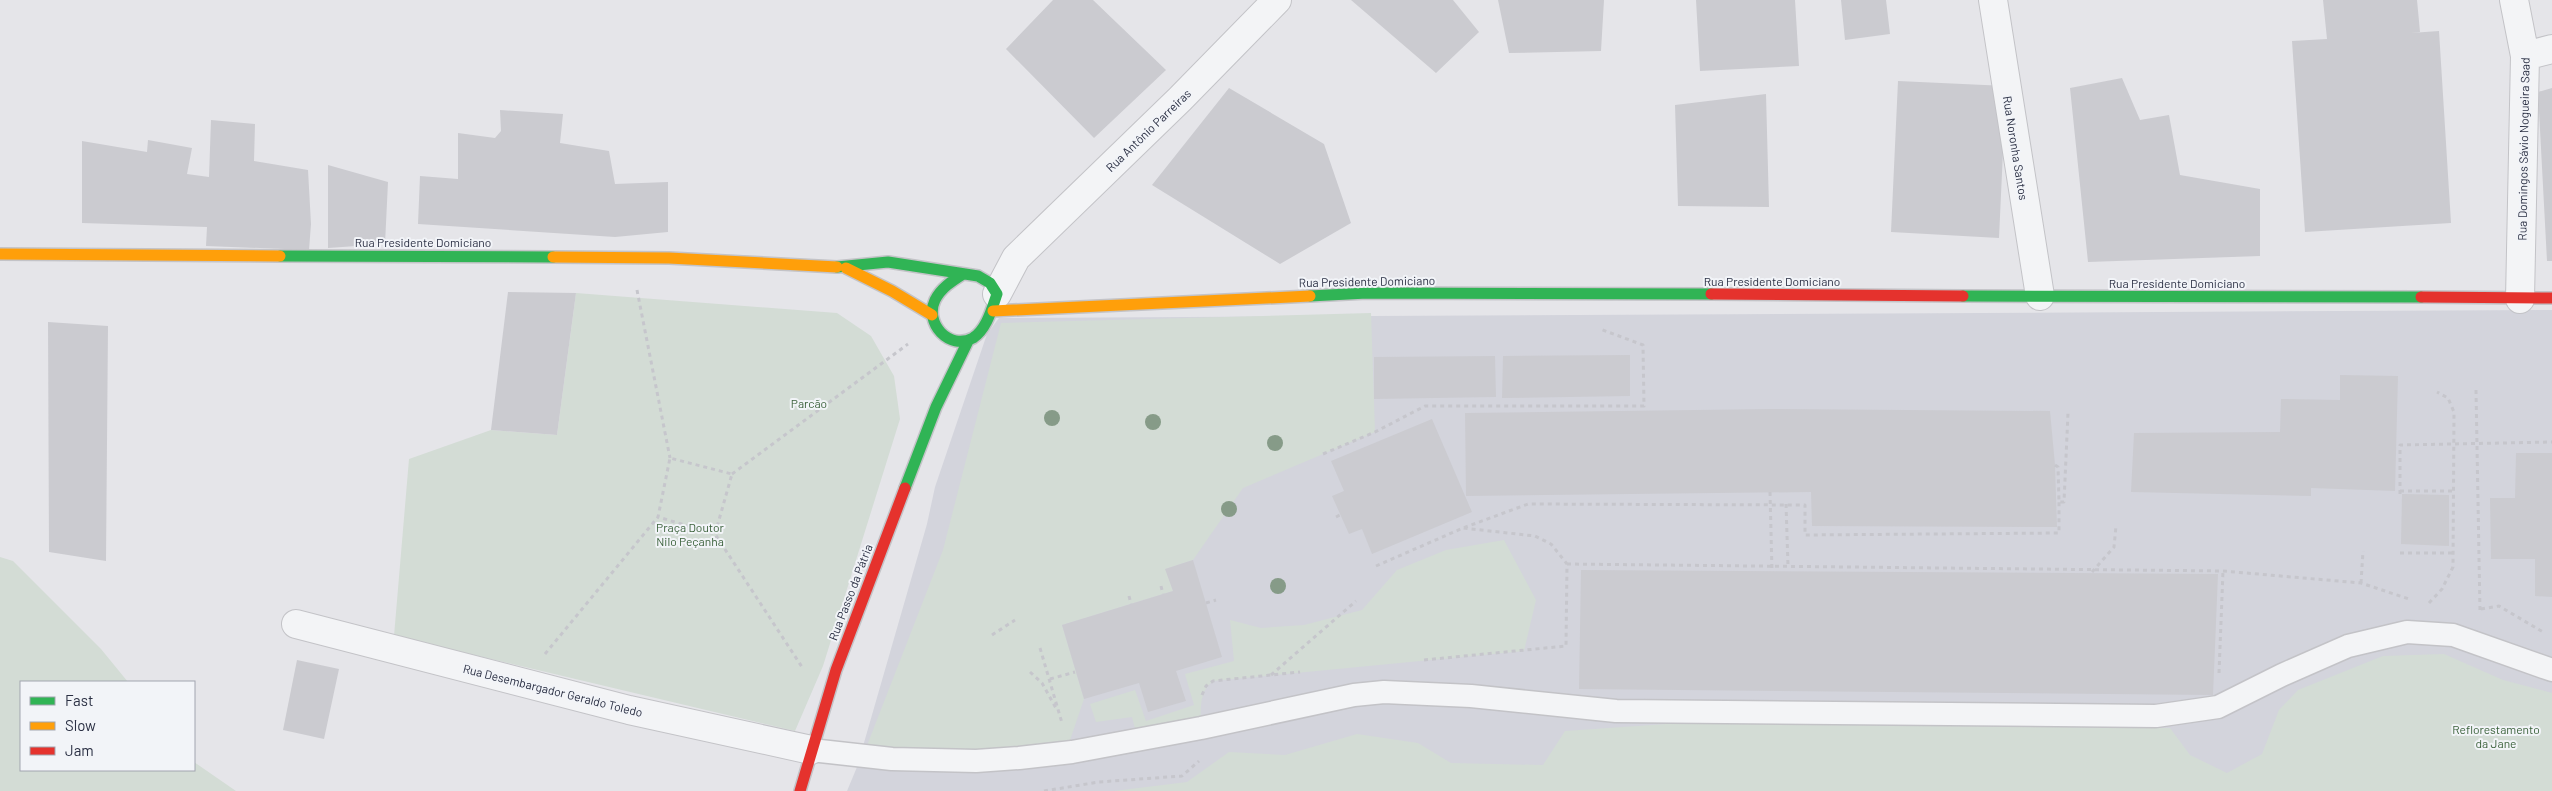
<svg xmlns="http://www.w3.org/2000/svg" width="2552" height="791" viewBox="0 0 2552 791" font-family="Barlow,sans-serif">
	<rect width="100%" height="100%" fill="#e5e5e9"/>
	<path fill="#d3d4dc" d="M2552 310V791H847L857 767 927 524 935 487 987 334 999 318Z"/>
	<path fill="#d3dcd5" d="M576 293 837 313 871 336 894 376 900 419 823 666 795 731 394 636 409 459 491 430 557 435Z
		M1371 313 1375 432 1243 488 1193 560 1166 569 1173 591 1062 625 1084 699 1068 746 859 766 943 550 1001 323Z
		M1504 540 1536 600 1524 651 1213 681C1198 692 1201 711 1201 728L1138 740 1132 717 1096 722 1090 704 1135 690 1146 721 1194 705 1185 674 1234 661 1230 620 1261 628 1304 625 1362 610 1397 570 1446 550Z
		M0 557 13 561 101 649 128 682H21V770H194V762L236 791H0Z
		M2444 654 2503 680 2552 693V791H1114L1187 782 1229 752 1285 755 1357 734 1418 743 1451 763 1543 765 1565 731 1695 722H1825L2170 728 2190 755 2227 773 2262 754 2279 710 2298 690 2383 656Z"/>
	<path fill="#cbcbd0" d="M1053 0H1093L1166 70 1094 138 1006 49Z
		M1351 0H1453L1479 32 1436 73Z
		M1498 0H1604L1601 51 1509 53Z
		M1696 0H1795L1799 66 1700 71Z
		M1841 0H1886L1890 34 1845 40Z
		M2323 0H2417L2420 32 2411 33 2439 31 2451 223 2305 232 2292 41 2327 39Z
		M2122 78 2140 120 2169 115 2180 175 2260 189V256L2088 262 2070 88Z
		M1898 81 2006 86 1999 238 1891 232Z
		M1229 88 1324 144 1351 223 1280 264 1152 185Z
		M2552 88V261H2547L2538 92Z
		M1766 94 1769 207 1678 206 1675 105Z
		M500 110 563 114 560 143 609 151 615 184 668 182V232L615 237 418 224 420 176 458 179V133L495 138 501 131Z
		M211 120 255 124 254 161 308 170 311 224 309 250 206 246 207 227 82 223V141L147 152 148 140 192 148 187 174 209 177Z
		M328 165 388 182 385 244 328 248Z
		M508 292 576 293 557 435 491 430Z
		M48 322 108 326 106 561 49 552Z
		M1630 355V396L1502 398 1503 356Z
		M1495 356 1496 397 1374 399V357Z
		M2340 375 2398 376 2395 491 2311 488V496L2131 492 2134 433 2280 432 2281 399 2340 400Z
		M1771 409 2050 411 2055 465 2057 527 1812 526 1811 492 1466 496 1465 413Z
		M1432 419 1472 512 1372 554 1362 529 1349 534 1332 496 1344 491 1331 461Z
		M2516 453H2552V597L2535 596V559H2491L2490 498H2515Z
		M2402 494 2449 495V546L2401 544Z
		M1193 560 1222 657 1176 671 1186 701 1148 712 1139 683 1084 699 1062 625 1173 591 1165 569Z
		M1581 570 2218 574 2213 695 1579 689Z
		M297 660 339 669 324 739 283 730Z"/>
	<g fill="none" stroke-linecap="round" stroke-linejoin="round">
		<defs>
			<path id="lane" d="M811 750 892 759 976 761 1019 758 1072 752 1201 728 1354 695 1384 692 1471 696 1616 711 2156 716 2218 707 2282 675 2348 646 2407 632 2453 635 2552 670"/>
			<path id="street" d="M1993 0 2040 296
				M2514 0 2525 56 2520 299
				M2525 56 2552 49
				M997 294 1016 258 1180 99 1277 0
				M296 624 629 710 811 750"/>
			<path id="fast" d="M280 256 553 257
				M837 267 888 262 978 276 990 283 997 294C992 308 987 329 973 338 949 351 924 323 935 300 941 288 952 281 963 274
				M1310 296 1367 293 1711 294
				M1963 296 2421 297
				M905 488 936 407 968 341"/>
			<path id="slow" d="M0 254 280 256
				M553 257 669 258 837 267
				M846 268 892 291 932 315
				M993 311 1310 296"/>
			<path id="jam" d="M1711 294 1963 296
				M2421 297 2552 298
				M800 791 836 670 905 488"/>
		</defs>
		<use href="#lane" stroke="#c3c3c7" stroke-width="25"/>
		<use href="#street" stroke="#c3c3c7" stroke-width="30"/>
		<use href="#fast" stroke="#c3c3c7" stroke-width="14"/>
		<use href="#slow" stroke="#c3c3c7" stroke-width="14"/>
		<use href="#jam" stroke="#c3c3c7" stroke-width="14"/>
		<path stroke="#c6c6cc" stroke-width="3" stroke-dasharray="4 4" stroke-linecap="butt" d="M637 290 670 458
			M2476 390 2480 612
			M1323 454 1375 432 1425 406H1644L1643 345 1600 329
			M2055 465 2058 467 2059 502H2064L2068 413
			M732 474 908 344
			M2400 491H2454
			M2400 494V445L2552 442
			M1786 504 1788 566
			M1336 517 1340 515
			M715 534 732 474 670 458 658 517 715 534 802 667
			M2400 553H2453
			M1567 564 2223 571 2361 583 2409 599
			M1376 566 1463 528 1528 504 1805 505V535L2059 533V502
			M2092 572 2114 547 2116 526
			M2361 583 2363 551
			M1161 586 1163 594
			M1129 596 1131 604
			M1206 603 1216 600
			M2429 603 2442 589 2453 567 2454 412 2448 398 2437 392
			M2481 609 2499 606 2543 632
			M992 635 1015 620
			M1040 648 1062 723
			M545 654 658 517
			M1424 660 1566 646 1567 564 1551 544 1535 536 1463 528
			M1030 672 1042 683 1057 710
			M2219 673 2223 571
			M1271 675 1356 601
			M1050 679 1075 672
			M1202 695 1206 686 1213 681 1300 672
			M1044 791 1099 782 1182 776 1199 761"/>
		<use href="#lane" stroke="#f3f4f6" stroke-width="22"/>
		<use href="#street" stroke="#f3f4f6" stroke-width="28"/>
		<use href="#fast" stroke="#30b455" stroke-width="11"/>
		<use href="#slow" stroke="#ff9f0a" stroke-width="11"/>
		<use href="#jam" stroke="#e5322d" stroke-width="11"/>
		<path stroke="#c6c6cc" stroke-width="3" stroke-dasharray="4 4" stroke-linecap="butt" d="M1770 492 1772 572"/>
	</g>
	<g fill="#869b88">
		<circle cx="1052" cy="418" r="8"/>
		<circle cx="1153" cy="422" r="8"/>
		<circle cx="1275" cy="443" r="8"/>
		<circle cx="1229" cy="509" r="8"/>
		<circle cx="1278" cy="586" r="8"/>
	</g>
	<g text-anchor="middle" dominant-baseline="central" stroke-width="4" stroke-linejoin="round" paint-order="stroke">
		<g font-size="12" fill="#2a2f43" stroke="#f2f4f8">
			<text transform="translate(1148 130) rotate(-44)">Rua Antônio Parreiras</text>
			<text transform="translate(2016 148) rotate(81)">Rua Noronha Santos</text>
			<text transform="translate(2523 149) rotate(-89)">Rua Domingos Sávio Nogueira Saad</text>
			<text x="423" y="242">Rua Presidente Domiciano</text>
			<text transform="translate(1367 281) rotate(-1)">Rua Presidente Domiciano</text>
			<text x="1772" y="281">Rua Presidente Domiciano</text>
			<text x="2177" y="283">Rua Presidente Domiciano</text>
			<text transform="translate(850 592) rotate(-69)">Rua Passo da Pátria</text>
			<text transform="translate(553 690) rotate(14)">Rua Desembargador Geraldo Toledo</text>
		</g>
		<g font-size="12" fill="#385f38" stroke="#f2f4f8">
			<text x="809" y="403">Parcão</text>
			<text x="690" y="527">Praça Doutor<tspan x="690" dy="14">Nilo Peçanha</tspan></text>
			<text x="2496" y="729">Reflorestamento<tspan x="2496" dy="14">da Jane</tspan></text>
		</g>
	</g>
	<rect x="20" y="681" width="175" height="90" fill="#f2f4f8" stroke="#a2a5b0"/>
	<rect x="30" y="697" width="25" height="8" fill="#30b455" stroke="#a2a5b0"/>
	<text x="65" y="706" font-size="15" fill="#2a2f43">Fast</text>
	<rect x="30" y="722" width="25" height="8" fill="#ff9f0a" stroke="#a2a5b0"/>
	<text x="65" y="731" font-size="15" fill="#2a2f43">Slow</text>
	<rect x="30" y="747" width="25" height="8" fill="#e5322d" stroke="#a2a5b0"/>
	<text x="65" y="756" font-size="15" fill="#2a2f43">Jam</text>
</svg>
